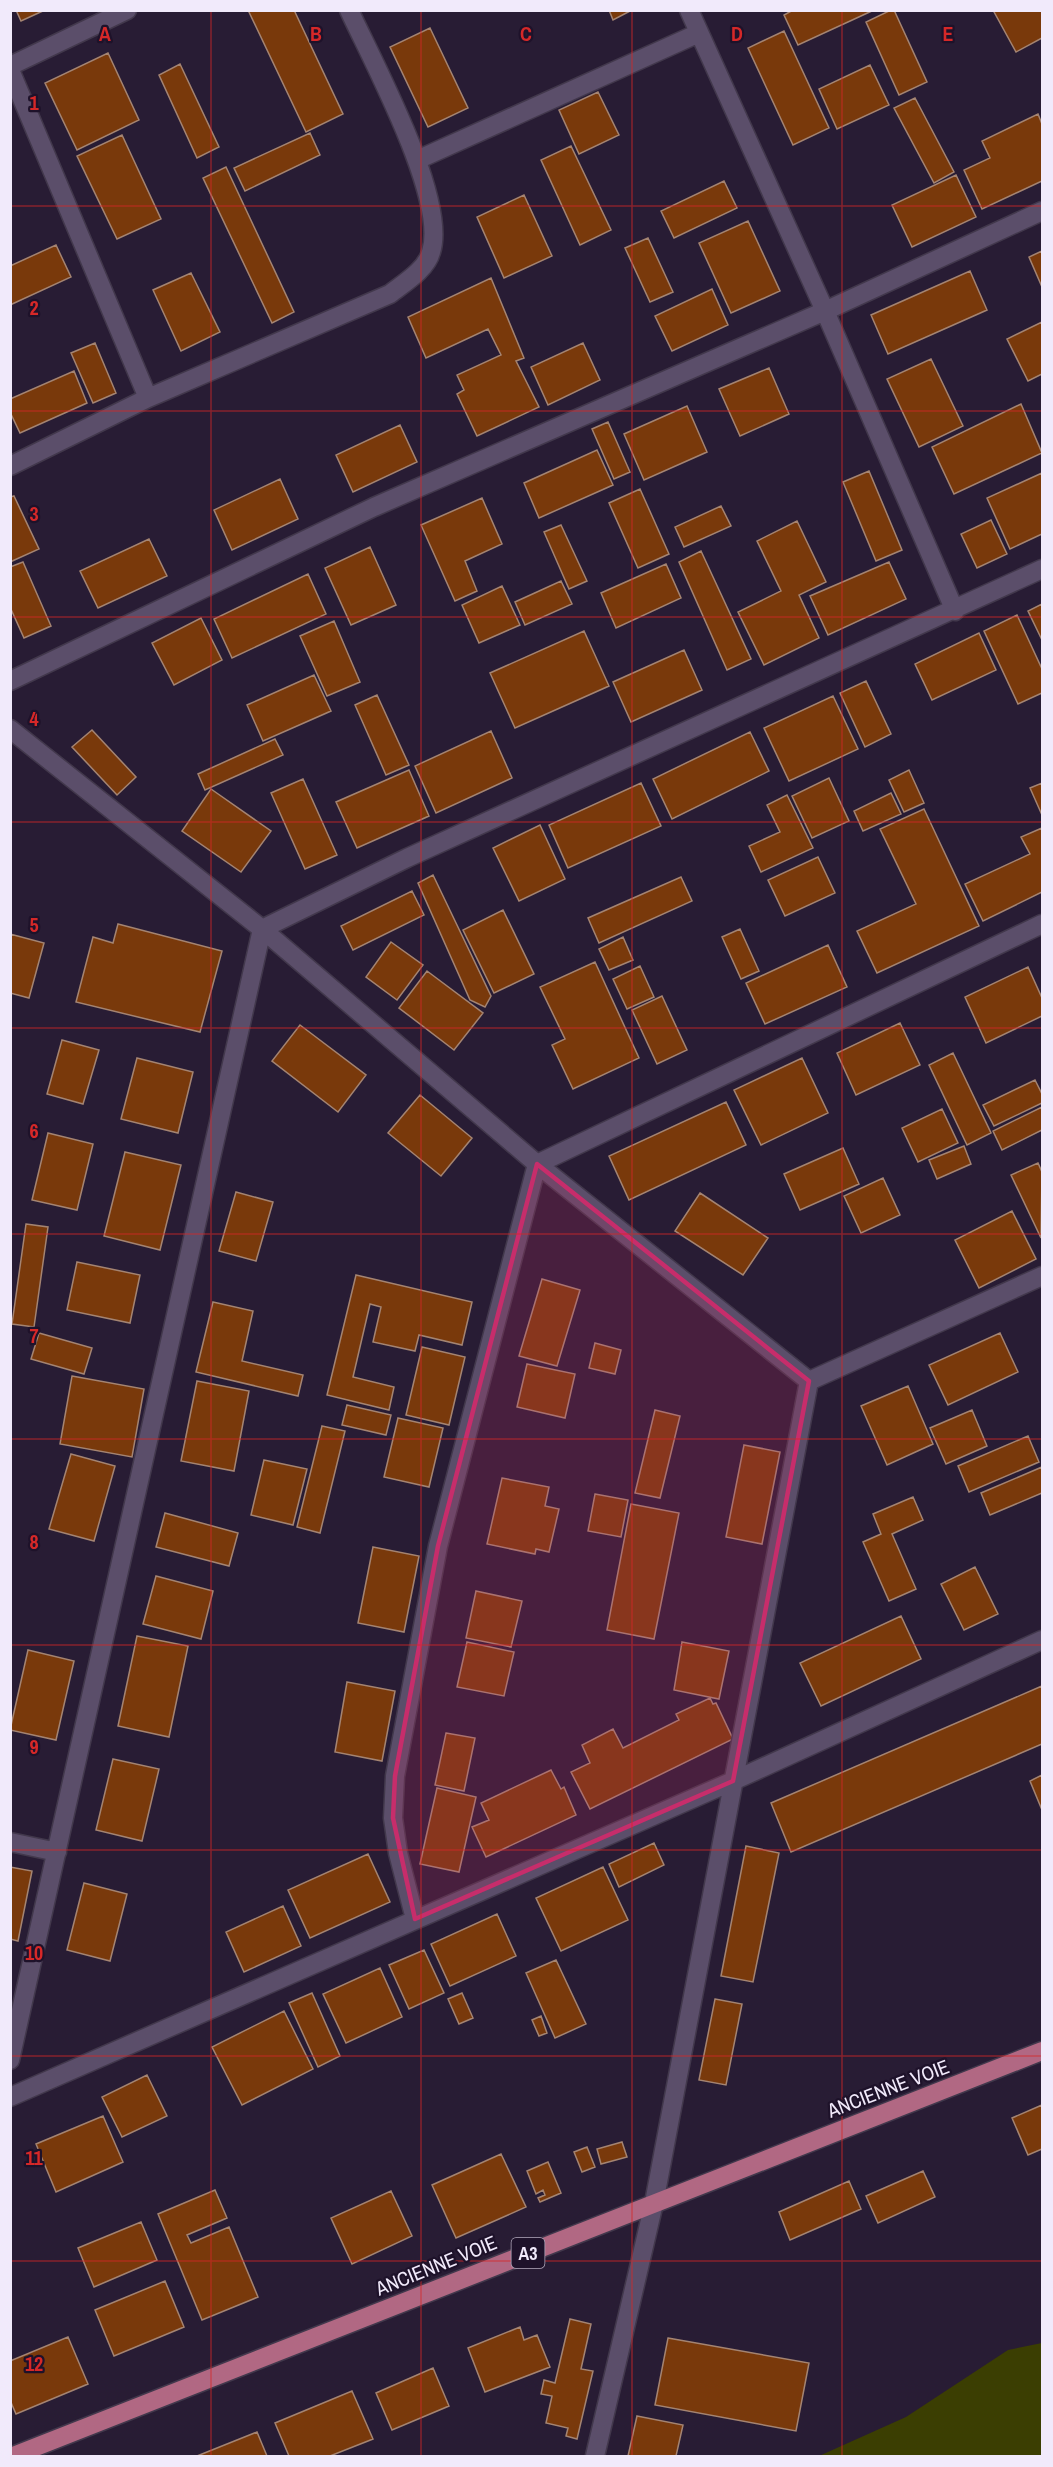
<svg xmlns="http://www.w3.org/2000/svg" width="1053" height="2467" viewBox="0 0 1053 2467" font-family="'Archivo Narrow',sans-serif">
	<rect width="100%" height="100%" fill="#281c34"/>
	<path fill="#3b3e02" d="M1042 2343V2456H819L906 2417 1008 2350Z"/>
	<path fill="#79390b" stroke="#a48472" stroke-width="1.5" d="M16 10H45L21 21Z
		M248 10H294L343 114 306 132Z
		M609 10H632L613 20Z
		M793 10H874L798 45 784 15Z
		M891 10H894L927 82 899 95 866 22Z
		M993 10H1042V38L1016 52Z
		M430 28 468 108 428 127 390 47Z
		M784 31 829 128 793 145 748 48Z
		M108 53 139 120 77 150 45 83Z
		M180 64 219 147 197 158 159 75Z
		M870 65 889 105 837 129 819 89Z
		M598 92 619 135 579 154 559 110Z
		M915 98 954 172 934 183 894 108Z
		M1038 114 1042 124V181L982 209 964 170 990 158 982 141Z
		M310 133 320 155 245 191 234 168Z
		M122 135 161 219 117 239 77 156Z
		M571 146 611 230 580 245 541 160Z
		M226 167 294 312 272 323 203 178Z
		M956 175 976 217 912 247 892 205Z
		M724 181 737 208 674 238 661 211Z
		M524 195 552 256 504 278 477 217Z
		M748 221 780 291 731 313 699 243Z
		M648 238 673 292 650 302 625 248Z
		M56 245 71 277 10 305V266Z
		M1042 251V287L1029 257Z
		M970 271 987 310 888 354 871 315Z
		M191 273 220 332 181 351 153 290Z
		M491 278 524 358 516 361 539 407 477 436 457 394 464 390 457 375 501 355 488 329 426 358 408 317Z
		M712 289 728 325 672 351 655 316Z
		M1042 322V374L1028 381 1007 339Z
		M95 343 116 393 93 403 71 353Z
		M583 343 600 380 548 405 531 367Z
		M931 359 963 426 919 447 887 379Z
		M769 368 789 414 740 436 719 389Z
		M74 371 87 403 20 433 10 412V399Z
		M1021 404 1042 453 954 494 932 447Z
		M687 406 707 452 644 480 624 434Z
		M608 422 630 472 614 479 592 429Z
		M400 425 417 462 353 492 336 455Z
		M597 450 613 485 539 518 524 483Z
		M869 471 902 550 876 561 843 482Z
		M1042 473V534L1010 549 987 498Z
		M280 479 298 519 232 550 214 510Z
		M640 489 669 554 638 568 609 503Z
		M14 496 39 549 10 562V497Z
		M482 498 502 544 465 561 477 591 455 601 421 525Z
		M721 506 731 526 684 547 675 527Z
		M991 520 1007 554 977 568 961 534Z
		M797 521 826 582 799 595 819 638 764 665 738 612 781 591 757 541Z
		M561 525 587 581 569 589 544 532Z
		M149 539 167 576 98 608 80 571Z
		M370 547 396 605 351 625 325 568Z
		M701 551 751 659 727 670 679 562Z
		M23 562 51 626 24 638 10 607V567Z
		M889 562 906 599 828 635 810 596Z
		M666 564 681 598 616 628 601 593Z
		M308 574 326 614 232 658 214 619Z
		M561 581 572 604 525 625 515 602Z
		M502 586 520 625 479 643 462 605Z
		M1042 604V640L1028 611Z
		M1017 615 1042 669V693L1018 704 984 631Z
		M201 618 222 660 174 685 152 643Z
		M334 621 360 682 327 696 300 636Z
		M584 631 609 686 515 728 490 673Z
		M979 633 996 670 932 700 915 664Z
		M684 650 702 690 631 722 613 682Z
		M314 675 331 711 263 741 247 705Z
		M866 681 891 734 865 747 840 693Z
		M377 695 409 765 386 775 355 705Z
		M833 696 858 749 789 781 764 728Z
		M92 730 136 777 117 795 72 747Z
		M491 731 512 778 436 813 415 766Z
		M750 732 769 771 672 819 653 779Z
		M275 739 283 755 205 790 198 774Z
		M409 770 429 816 357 848 336 802Z
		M909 770 924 803 904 812 889 780Z
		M829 778 849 821 812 838 792 796Z
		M303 779 337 855 305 869 271 793Z
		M641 783 661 826 568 868 549 825Z
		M1042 783V815L1030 788Z
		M211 789 271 831 241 872 182 831Z
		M891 793 901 814 863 831 854 811Z
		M787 795 813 848 761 872 749 846 780 832 767 805Z
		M924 809 979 926 877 973 857 931 916 904 880 829Z
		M540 825 565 879 519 901 493 848Z
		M1042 828V892L983 921 965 884 1030 854 1021 837Z
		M818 857 835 893 785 916 768 880Z
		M433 875 491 996 485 1007 470 1000 418 883Z
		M681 877 692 901 599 943 588 918Z
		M412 891 424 915 353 950 341 926Z
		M503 910 534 974 494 993 463 930Z
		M118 924 222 951 200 1032 76 1002 93 937 113 943Z
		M740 929 759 971 741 979 722 937Z
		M10 934 44 943 29 998 10 993Z
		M623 937 633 960 609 970 599 949Z
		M391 942 423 965 397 1000 366 977Z
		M828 945 847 987 765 1024 746 983Z
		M595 962 639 1058 573 1089 552 1045 565 1039 540 987Z
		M640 966 654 997 627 1009 613 979Z
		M1028 967 1042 998V1016L986 1043 965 997Z
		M427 971 483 1013 454 1050 399 1008Z
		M662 996 687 1050 657 1064 632 1010Z
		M900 1023 920 1065 856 1095 837 1053Z
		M300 1025 366 1075 338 1112 272 1061Z
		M62 1040 99 1050 83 1104 47 1094Z
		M953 1053 991 1133 967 1145 929 1065Z
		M137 1058 193 1072 178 1133 121 1119Z
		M802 1058 828 1113 761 1145 734 1090Z
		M1035 1080 1042 1094V1103L994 1126 983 1105Z
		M420 1095 472 1138 441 1176 388 1133Z
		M726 1102 746 1145 629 1200 609 1156Z
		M1042 1107V1130L1002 1150 993 1131Z
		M942 1109 958 1143 918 1162 902 1128Z
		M48 1133 93 1144 77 1210 32 1200Z
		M964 1146 971 1164 937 1179 929 1160Z
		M843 1148 859 1184 800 1210 784 1174Z
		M125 1152 181 1165 160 1250 104 1236Z
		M1038 1163 1042 1172 1041 1238 1011 1175Z
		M883 1178 900 1215 861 1233 844 1196Z
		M236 1192 273 1202 256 1261 219 1251Z
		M700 1193 768 1238 743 1275 675 1231Z
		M1012 1211 1036 1259 979 1288 955 1240Z
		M26 1224 48 1227 34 1327 12 1324Z
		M77 1262 140 1275 130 1323 67 1310Z
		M356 1275 472 1302 462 1345 419 1335 415 1351 373 1342 381 1307 370 1304 353 1377 394 1387 389 1410 327 1395Z
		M542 1279 580 1290 557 1366 519 1356Z
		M213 1302 253 1311 242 1361 303 1375 298 1396 196 1372Z
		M39 1333 92 1348 84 1374 31 1359Z
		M1000 1333 1018 1372 948 1405 929 1365Z
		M595 1343 621 1350 615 1374 589 1368Z
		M422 1347 465 1357 449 1425 406 1415Z
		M527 1364 575 1374 565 1418 517 1407Z
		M72 1376 144 1389 132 1457 60 1444Z
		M197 1381 249 1391 234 1471 181 1461Z
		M908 1386 933 1444 887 1465 861 1406Z
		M347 1405 391 1415 386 1435 342 1425Z
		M655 1410 680 1416 660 1498 635 1493Z
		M972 1410 987 1446 946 1464 930 1428Z
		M398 1418 443 1428 429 1487 384 1477Z
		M322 1426 345 1431 320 1533 297 1527Z
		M1028 1436 1039 1462 969 1492 958 1466Z
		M744 1445 780 1452 762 1544 726 1537Z
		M71 1454 115 1466 94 1541 49 1529Z
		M264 1460 307 1469 293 1525 251 1515Z
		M1042 1467V1493L990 1515 981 1493Z
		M502 1478 549 1487 545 1506 559 1509 549 1552 536 1549 535 1554 487 1544Z
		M595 1494 628 1500 621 1537 588 1531Z
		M913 1497 923 1520 892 1534 916 1589 889 1601 863 1542 881 1534 873 1514Z
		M631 1504 679 1513 654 1639 607 1630Z
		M165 1513 238 1533 229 1566 156 1547Z
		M373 1547 419 1556 404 1632 358 1623Z
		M975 1567 998 1614 964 1630 941 1584Z
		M156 1576 213 1591 201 1639 143 1624Z
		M476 1591 522 1601 511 1647 466 1638Z
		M901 1616 921 1659 821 1706 800 1663Z
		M137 1636 188 1646 169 1737 118 1726Z
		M467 1642 514 1652 504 1696 457 1687Z
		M682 1642 729 1651 719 1699 674 1690Z
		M28 1650 74 1661 56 1740 10 1730Z
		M347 1682 395 1691 382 1761 335 1752Z
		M1042 1686V1744L791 1852 771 1803Z
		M710 1698 713 1704 716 1703 733 1739 590 1809 571 1772 590 1763 582 1745 613 1729 623 1748 679 1720 676 1714Z
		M446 1733 475 1738 464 1791 435 1785Z
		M113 1759 159 1769 142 1841 96 1830Z
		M551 1770 561 1789 564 1787 576 1815 486 1857 472 1827 489 1820 481 1803Z
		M1042 1775V1810L1030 1781Z
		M437 1788 476 1797 459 1872 420 1864Z
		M654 1843 664 1865 619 1887 609 1864Z
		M746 1846 779 1853 753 1982 721 1976Z
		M368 1854 390 1902 310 1938 288 1890Z
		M10 1867 32 1871 18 1941 10 1939Z
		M603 1867 628 1920 561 1951 536 1898Z
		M84 1883 127 1894 110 1961 67 1950Z
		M283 1906 301 1946 244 1972 226 1932Z
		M497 1914 516 1956 450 1986 431 1944Z
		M424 1950 444 1993 409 2009 389 1965Z
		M556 1960 586 2024 555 2038 526 1973Z
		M380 1968 402 2017 346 2043 323 1994Z
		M312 1993 340 2056 318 2067 289 2003Z
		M462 1993 473 2018 459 2024 448 1999Z
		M715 1999 742 2004 726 2085 699 2080Z
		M284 2011 313 2069 242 2105 212 2047Z
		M541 2016 547 2033 539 2036 532 2020Z
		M147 2075 167 2116 122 2137 102 2097Z
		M1042 2105V2149L1028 2155 1012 2118Z
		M103 2116 123 2162 56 2192 36 2144Z
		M622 2142 627 2157 601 2164 597 2149Z
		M587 2147 595 2167 582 2172 574 2152Z
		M501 2154 526 2207 456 2238 432 2185Z
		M548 2162 561 2193 540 2202 538 2198 545 2195 543 2190 536 2194 527 2171Z
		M923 2171 935 2197 878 2223 866 2196Z
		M849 2181 861 2209 790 2240 779 2212Z
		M215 2190 227 2218 187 2235 191 2243 229 2227 258 2297 202 2320 158 2214Z
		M391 2191 412 2236 352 2264 331 2218Z
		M141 2222 157 2260 94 2287 78 2248Z
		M165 2281 184 2327 114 2356 95 2310Z
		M570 2319 591 2324 581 2369 593 2371 577 2439 566 2436 568 2428 546 2423 552 2396 541 2394 544 2380 555 2383Z
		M520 2327 524 2340 537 2335 550 2367 485 2392 468 2348Z
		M68 2337 88 2384 16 2414 10 2400V2361Z
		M668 2338 809 2363 796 2431 655 2405Z
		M433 2368 449 2406 392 2430 376 2393Z
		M352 2391 373 2439 330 2456H289L275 2423Z
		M637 2416 683 2425 676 2456H628Z
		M257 2432 267 2456H197Z"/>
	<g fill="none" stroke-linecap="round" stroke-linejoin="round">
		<defs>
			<path id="minor" d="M689 10 825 311 955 611
				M10 66 127 10
				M10 70 148 398
				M417 160 699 33
				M10 466 148 398 390 294C404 283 426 270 431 252 448 200 373 62 349 10
				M10 681 374 507 825 311 1042 211
				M10 729 262 929 537 1164 809 1381
				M809 1381 1042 1276
				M10 1842 57 1852
				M415 1919 398 1853 393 1818 395 1776 438 1546 537 1164 1042 924
				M10 2060 262 929 407 858 1042 569
				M10 2097 733 1781 1042 1640
				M595 2456 654 2203 809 1381"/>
			<path id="primary" d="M13 2456 1042 2051"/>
		</defs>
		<use href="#minor" stroke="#42384c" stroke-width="21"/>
		<use href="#primary" stroke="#42384c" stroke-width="21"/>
		<use href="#minor" stroke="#5b4e6a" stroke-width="18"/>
		<use href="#primary" stroke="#b16883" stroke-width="18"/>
	</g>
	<path fill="#c72d6b" fill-opacity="0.2" stroke="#c72d6b" stroke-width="4.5" stroke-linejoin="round" d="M537 1164 809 1381 733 1781 415 1919 393 1818 395 1776 438 1546Z"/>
	<path fill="none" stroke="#d62828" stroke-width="1.5" stroke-opacity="0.55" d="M211 10V2456M421 10V2456M632 10V2456M842 10V2456M10 206H1042M10 411H1042M10 617H1042M10 822H1042M10 1028H1042M10 1234H1042M10 1439H1042M10 1645H1042M10 1850H1042M10 2056H1042M10 2261H1042"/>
	<g text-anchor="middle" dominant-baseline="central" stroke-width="4.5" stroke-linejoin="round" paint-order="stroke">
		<rect fill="#1e122a" stroke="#b2a9bc" stroke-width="1.5" x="511.5" y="2238" width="33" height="30" rx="4.5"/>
		<g font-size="18" font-weight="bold" fill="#f1eafb">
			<text x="528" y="2253">A3</text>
		</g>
		<g font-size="20" fill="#f1eafb" stroke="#1e122a">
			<text transform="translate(888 2088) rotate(-21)">ANCIENNE VOIE</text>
			<text transform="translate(436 2265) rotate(-22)">ANCIENNE VOIE</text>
		</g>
	</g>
	<g font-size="20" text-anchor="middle" font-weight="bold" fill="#d62828" stroke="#1e122a" stroke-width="4.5" stroke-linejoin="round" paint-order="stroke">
		<text x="105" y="41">A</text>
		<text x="316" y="41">B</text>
		<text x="526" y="41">C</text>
		<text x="737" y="41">D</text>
		<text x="948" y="41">E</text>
		<text x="34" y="110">1</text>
		<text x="34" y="315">2</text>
		<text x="34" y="521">3</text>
		<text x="34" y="726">4</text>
		<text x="34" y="932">5</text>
		<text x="34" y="1138">6</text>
		<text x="34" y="1343">7</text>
		<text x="34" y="1549">8</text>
		<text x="34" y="1754">9</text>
		<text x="34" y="1960">10</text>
		<text x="34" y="2165">11</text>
		<text x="34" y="2371">12</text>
	</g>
	<rect width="1053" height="2467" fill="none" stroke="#f1eafb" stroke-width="24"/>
</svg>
